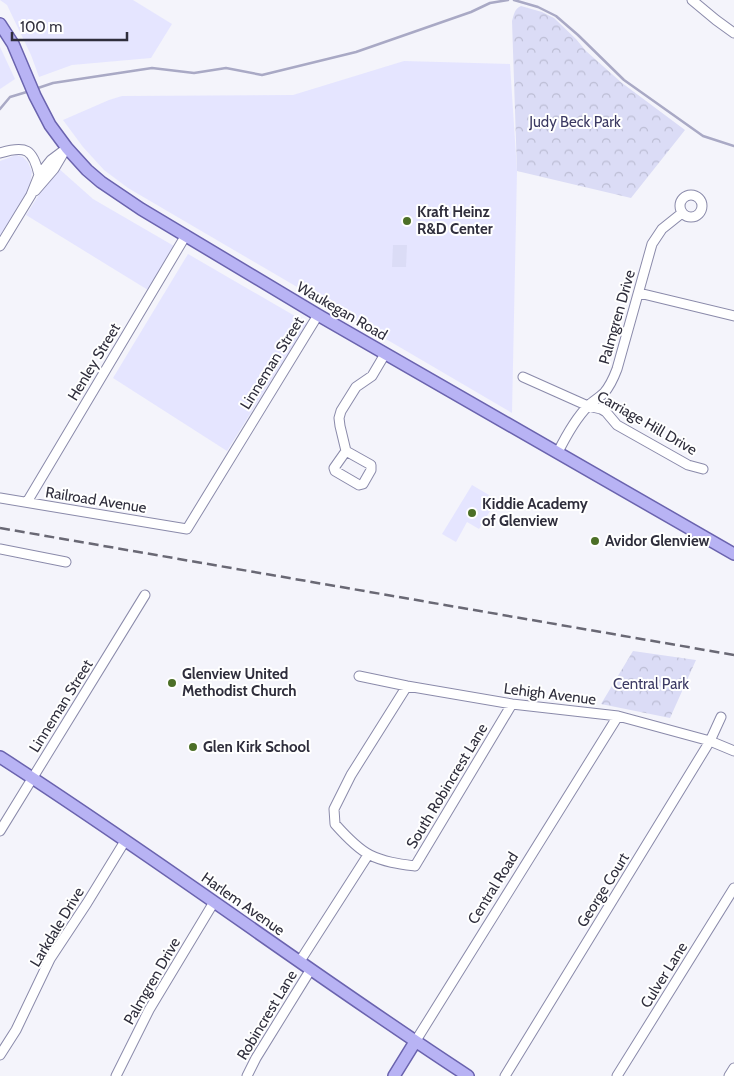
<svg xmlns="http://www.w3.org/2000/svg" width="734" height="1076" viewBox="0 0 734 1076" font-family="Cabin,sans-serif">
	<defs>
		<pattern id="park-crowns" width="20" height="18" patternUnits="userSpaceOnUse" patternTransform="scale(1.25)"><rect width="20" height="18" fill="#dbdcf6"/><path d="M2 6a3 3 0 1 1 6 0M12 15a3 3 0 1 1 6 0" fill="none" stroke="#bcbdd4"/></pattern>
	</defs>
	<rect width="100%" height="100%" fill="#f4f4fb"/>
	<path fill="#e5e5ff" d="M0 0H133L172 24 151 58 72 65 39 77 31 55 7 5Z
		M0 47 15 79 0 89Z
		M404 61 510 64 517 171 512 413 128 188 104 170 83 147 63 120 109 100 122 96 293 95Z
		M16 155 23 157 28 162 32 172 29 192 0 238V161Z
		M57 167 93 199 174 246 148 290 26 215Z
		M188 254 307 323 227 451 113 378Z
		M472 485 489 495 487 498 495 503 479 529 467 522 456 542 442 534Z"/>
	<path fill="#dbdcf6" d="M393 245H407L406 267H392Z"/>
	<path fill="url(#park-crowns)" d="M521 6 542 12 554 18 576 39 586 51 622 83 685 130 631 198 517 171 512 21C514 15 514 9 521 6Z
		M633 651 696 660 670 718 601 704Z"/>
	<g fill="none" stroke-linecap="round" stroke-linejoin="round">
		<path stroke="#a9a9c5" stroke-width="2.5" d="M514 0 538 7 556 16 578 35 624 80 703 136 734 146
			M35 89 53 83 152 68 194 73 226 68 262 75 356 52 471 12 490 3 508 0
			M0 109 10 97 30 91"/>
		<defs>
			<path id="minor" d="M692 0 716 20 734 33
				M0 153C26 145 33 149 39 175
				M35 191 54 169 64 152
				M680 206a11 11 0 1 1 22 0a11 11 0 1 1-22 0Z
				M0 246 31 195 39 175 51 160 67 148
				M639 293 734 316
				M523 377 588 406 601 409 606 412 617 425 688 465 703 469
				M346 451 371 465V470L363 484 359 485 335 471 334 468 346 451 340 426 339 418 341 411 356 387 372 376 385 354
				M558 452C566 436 576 418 588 406 593 401 599 398 604 393 610 386 614 377 617 369L652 244 662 229 682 213
				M0 498 187 529 318 315
				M27 502 186 235
				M0 549 66 562
				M359 676 407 686 512 704 618 716 710 741 734 751
				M407 686 351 775 334 809 335 824C343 833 358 849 370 855 384 862 400 864 415 866L512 704
				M0 831 145 595
				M300 961 368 855
				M415 1042 618 716
				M0 1055 16 1030 50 959 87 903 125 841
				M116 1076 149 1010 214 902
				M247 1076 256 1058 311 969
				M505 1076 710 741 721 717
				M617 1076 734 888
				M729 1076 734 1068"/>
			<path id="major" d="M0 24 13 44 35 96 50 125 67 148 87 170 101 182 141 209 318 315 734 554
				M0 757C159 859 310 973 468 1076
				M394 1076 415 1042"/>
		</defs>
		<use href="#minor" stroke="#8a8aaa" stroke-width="11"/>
		<use href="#major" stroke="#6a63ae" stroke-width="14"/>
		<use href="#minor" stroke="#fff" stroke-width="9"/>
		<use href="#major" stroke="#b8b3f4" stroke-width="11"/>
		<path stroke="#696874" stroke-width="2.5" stroke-dasharray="10 5" stroke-linecap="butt" d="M0 528 734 655"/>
	</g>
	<g fill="#4c6f27" stroke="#fff" stroke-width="2">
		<circle cx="407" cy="221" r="5"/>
		<circle cx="472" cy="513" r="5"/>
		<circle cx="595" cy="541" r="5"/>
		<circle cx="172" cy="683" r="5"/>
		<circle cx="193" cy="747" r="5"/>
	</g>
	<g text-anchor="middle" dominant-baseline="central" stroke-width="4" stroke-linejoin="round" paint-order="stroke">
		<g font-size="15" fill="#3c3a63" stroke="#fff">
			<text x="575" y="122">Judy Beck Park</text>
			<text x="651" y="684">Central Park</text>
		</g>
		<g font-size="15" font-weight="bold" fill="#2f2e3c" stroke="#fff" text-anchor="start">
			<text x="417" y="212">Kraft Heinz<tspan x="417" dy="17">R&amp;D Center</tspan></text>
			<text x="482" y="504">Kiddie Academy<tspan x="482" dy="17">of Glenview</tspan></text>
			<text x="605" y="541">Avidor Glenview</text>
			<text x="182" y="674">Glenview United<tspan x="182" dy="17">Methodist Church</tspan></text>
			<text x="203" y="747">Glen Kirk School</text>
		</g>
		<g font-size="15" fill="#2f2e3c" stroke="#fff">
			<text transform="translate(342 311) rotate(30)">Waukegan Road</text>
			<text transform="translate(617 317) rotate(-74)">Palmgren Drive</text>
			<text transform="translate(94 362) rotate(-59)">Henley Street</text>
			<text transform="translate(272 363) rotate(-58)">Linneman Street</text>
			<text transform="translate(647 423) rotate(30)">Carriage Hill Drive</text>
			<text transform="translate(96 500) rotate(9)">Railroad Avenue</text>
			<text transform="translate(550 694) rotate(7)">Lehigh Avenue</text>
			<text transform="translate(61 706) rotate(-58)">Linneman Street</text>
			<text transform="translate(447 786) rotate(-59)">South Robincrest Lane</text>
			<text transform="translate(493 888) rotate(-58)">Central Road</text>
			<text transform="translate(603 890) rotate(-58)">George Court</text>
			<text transform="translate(243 904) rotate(35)">Harlem Avenue</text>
			<text transform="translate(57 927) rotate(-59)">Larkdale Drive</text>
			<text transform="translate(664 975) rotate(-58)">Culver Lane</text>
			<text transform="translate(152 981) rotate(-60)">Palmgren Drive</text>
			<text transform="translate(267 1015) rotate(-59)">Robincrest Lane</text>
		</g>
	</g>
	<path d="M12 32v8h115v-8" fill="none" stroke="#2f2e3c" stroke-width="2.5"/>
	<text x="20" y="32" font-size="15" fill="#2f2e3c" stroke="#ffffff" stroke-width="4" paint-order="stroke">100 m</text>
</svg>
